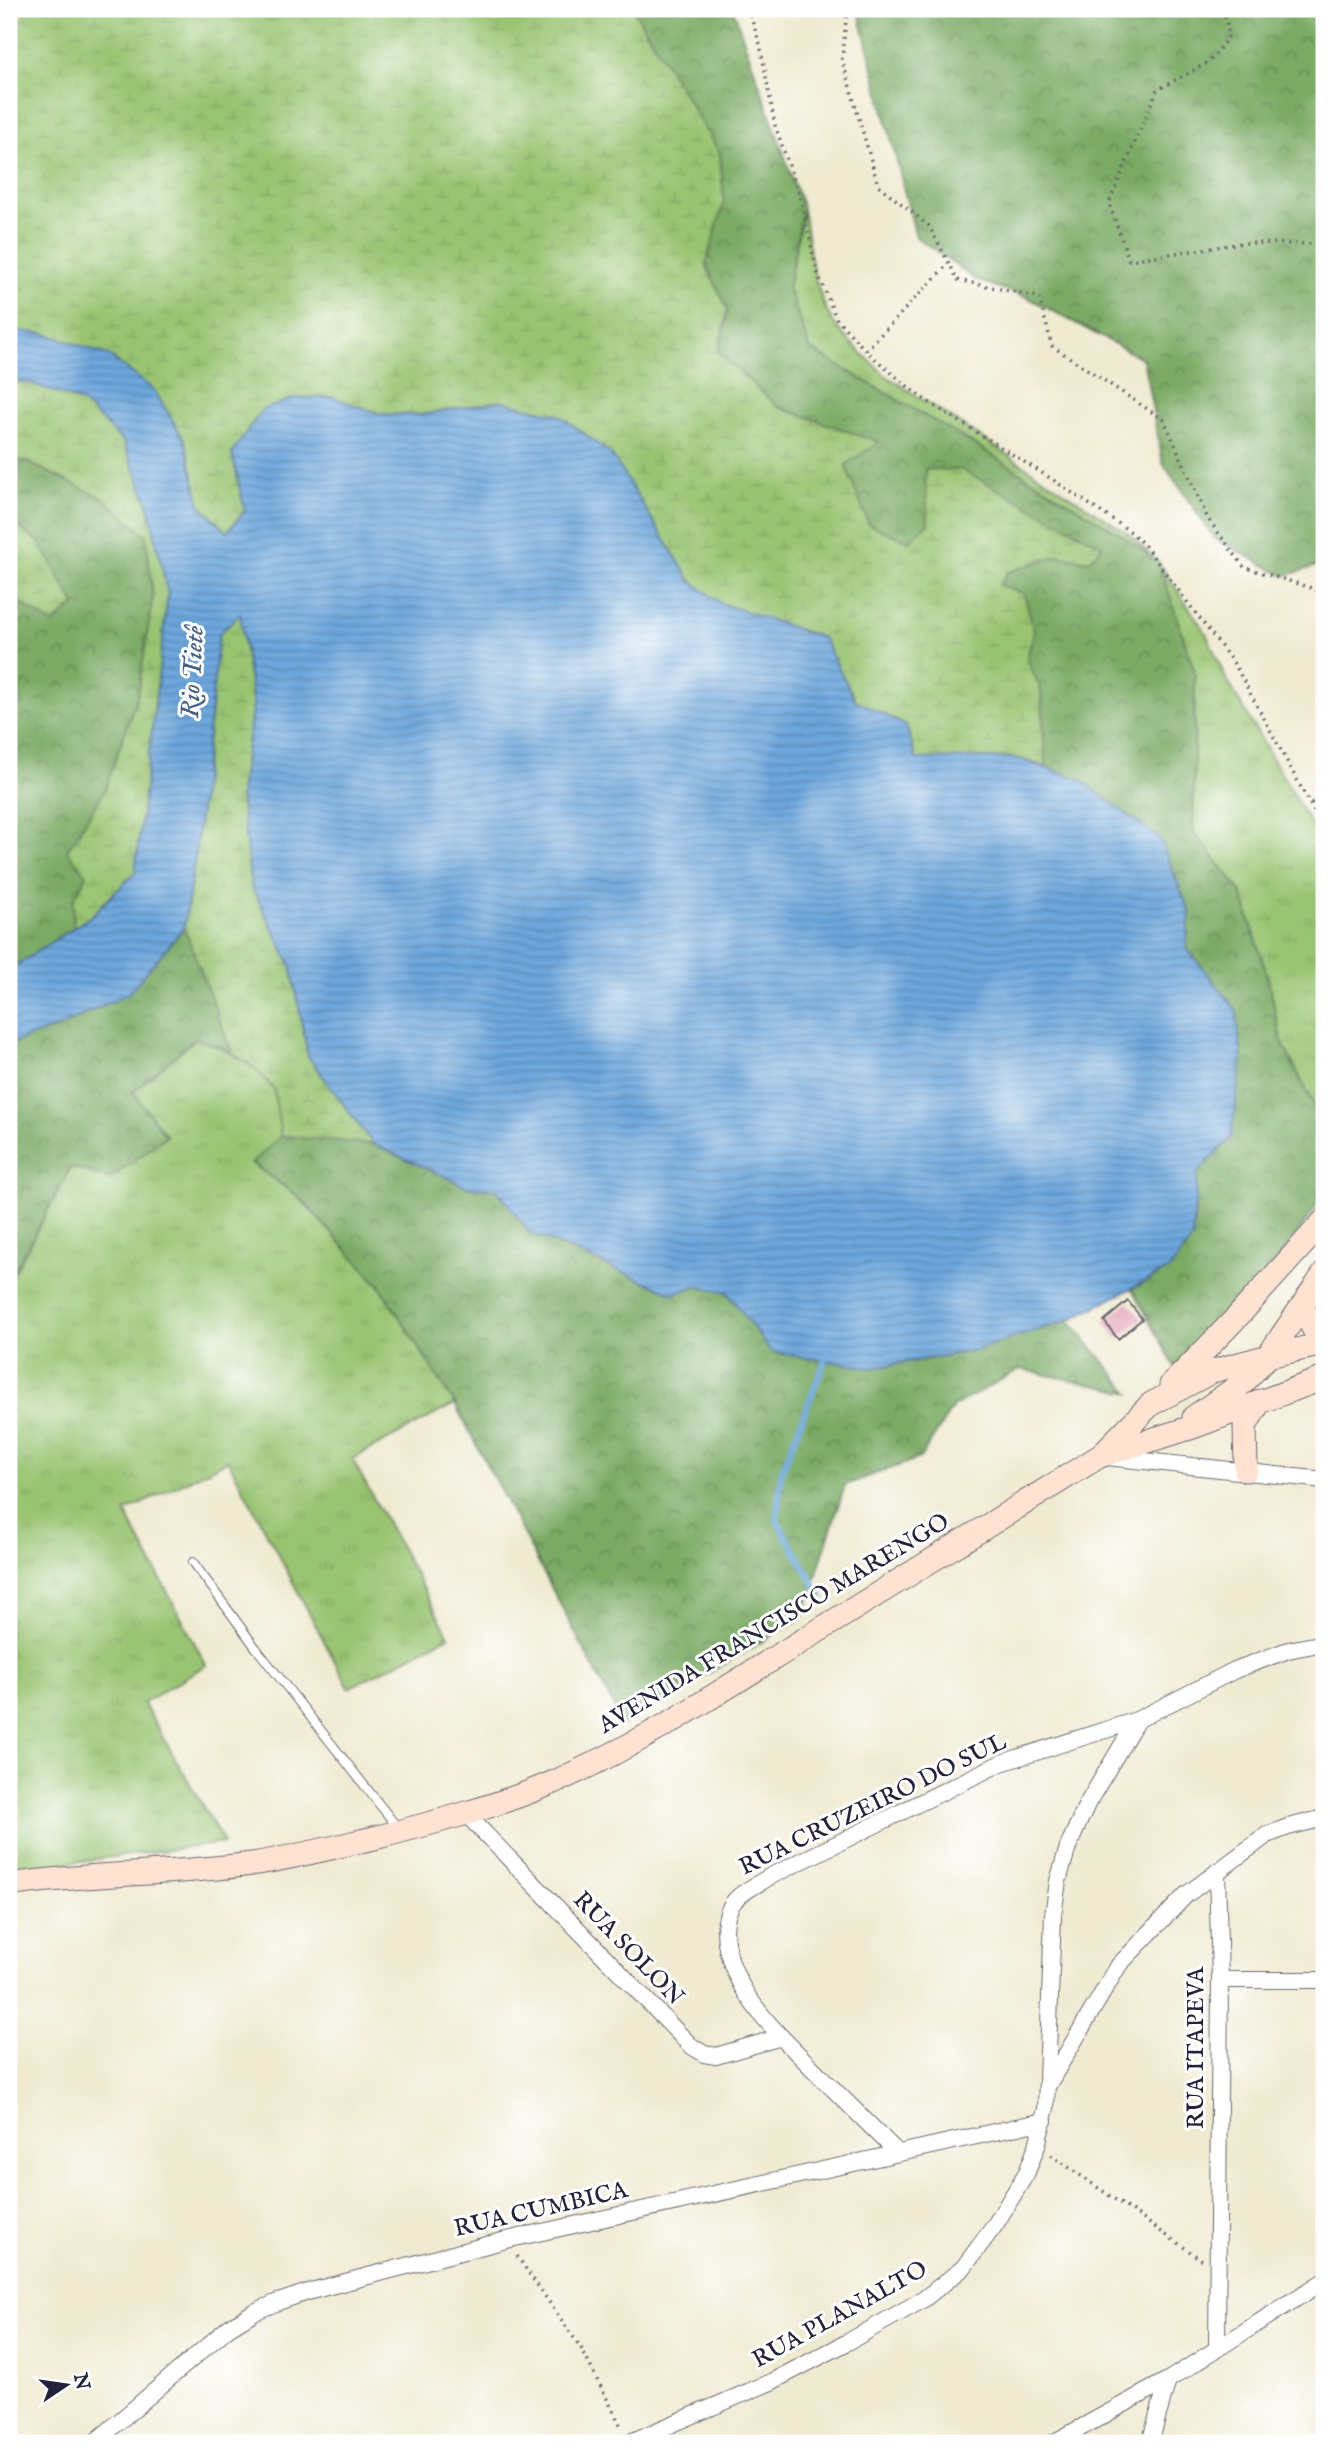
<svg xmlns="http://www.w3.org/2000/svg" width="1333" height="2452" viewBox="0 0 1333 2452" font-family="'IM FELL English',serif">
	<defs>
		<pattern id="grass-tufts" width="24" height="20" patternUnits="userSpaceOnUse" patternTransform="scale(1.75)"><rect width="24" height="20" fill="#99c471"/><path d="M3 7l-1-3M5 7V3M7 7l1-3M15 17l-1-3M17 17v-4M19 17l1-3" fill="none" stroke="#84a863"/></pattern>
		<pattern id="forest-crowns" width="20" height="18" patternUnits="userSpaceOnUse" patternTransform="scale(1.75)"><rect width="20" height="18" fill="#7aaa63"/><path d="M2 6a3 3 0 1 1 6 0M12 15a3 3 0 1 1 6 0" fill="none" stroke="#648a53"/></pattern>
		<pattern id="wetland-marsh" width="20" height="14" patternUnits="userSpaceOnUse" patternTransform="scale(1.75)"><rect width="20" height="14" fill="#99c471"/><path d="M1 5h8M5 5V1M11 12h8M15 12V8" fill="none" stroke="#84a863"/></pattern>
		<pattern id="water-rules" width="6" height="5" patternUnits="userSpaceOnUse" patternTransform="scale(1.75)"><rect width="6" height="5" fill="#6da7dd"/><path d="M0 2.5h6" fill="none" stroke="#5988b4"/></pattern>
	</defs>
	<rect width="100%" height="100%" fill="#fff"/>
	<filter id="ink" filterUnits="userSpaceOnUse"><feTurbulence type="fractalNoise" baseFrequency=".0143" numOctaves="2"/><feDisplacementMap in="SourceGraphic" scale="14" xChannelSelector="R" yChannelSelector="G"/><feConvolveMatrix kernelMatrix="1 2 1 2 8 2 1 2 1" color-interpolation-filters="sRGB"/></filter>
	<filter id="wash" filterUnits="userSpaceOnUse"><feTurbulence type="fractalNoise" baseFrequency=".00686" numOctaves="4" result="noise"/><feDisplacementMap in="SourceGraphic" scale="28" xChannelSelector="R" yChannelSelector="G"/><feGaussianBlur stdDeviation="1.57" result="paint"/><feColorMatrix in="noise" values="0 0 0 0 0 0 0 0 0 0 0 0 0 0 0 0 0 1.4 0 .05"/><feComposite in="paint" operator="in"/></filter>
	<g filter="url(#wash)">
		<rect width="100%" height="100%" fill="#efead0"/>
		<path fill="url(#grass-tufts)" stroke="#5e7356" stroke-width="2" d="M803 209C809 245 812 282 829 315 838 334 869 359 885 375L1129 534 1159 563 1206 633 1225 677 1321 842 1324 856V1126L1281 1040 1269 982 1241 891 1193 832 1195 673 1125 537 977 446 810 349 788 287Z
			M196 1037C219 1048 267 1066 275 1093 278 1106 279 1122 281 1136L252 1164 300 1198 379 1285 455 1404 352 1459 449 1636 349 1688 228 1460 125 1512 206 1665 143 1703 224 1843 9 1870V1282L71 1166 166 1135 132 1092Z"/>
		<path fill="url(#forest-crowns)" stroke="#4e664f" stroke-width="2" d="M633 9H733L803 209 788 287 810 349 977 446 1125 537 1159 563 1195 673 1193 832 1241 891 1269 982 1281 1040 1324 1126V1164L1318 1202 1311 1215 1265 1276 1175 1367 1132 1289 1170 1269 1192 1239 1198 1172 1231 1138 1236 1010 1186 947 1190 913 1079 779 1046 767 1041 690 1027 659 1034 631 1024 595 999 585 1008 572 1058 555 1088 561 926 469 928 524 909 541 869 525 845 465 878 442 778 407 718 352 728 310 706 265 724 201 720 154Z
			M858 9H1324V564L1284 576 1214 538 1163 463 1143 359 1027 297 976 280 916 237Z
			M9 458 27 462 103 498 146 534 153 597 138 694 105 790 67 851 87 875 73 901 74 927 20 963 9 965V708L21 705 9 667V595L52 624 40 543 9 520Z
			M184 927 232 1053 196 1038 133 1092 166 1136 110 1179 71 1167 9 1282V1044L56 1028 129 993Z
			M281 1136 373 1144 468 1187 497 1189 529 1232 674 1294 695 1286 728 1293 772 1352 872 1368 973 1351 1069 1320 1130 1393 1020 1369 953 1407 920 1458 845 1485 803 1617 623 1724 455 1404 379 1285 300 1198 252 1163Z"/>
		<path fill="url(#wetland-marsh)" stroke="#5e7356" stroke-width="2" d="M9 9H633L720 154 724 201 706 265 728 310 718 352 778 407 879 442 845 465 869 525 909 541 928 524 925 469 962 470 1103 546 1089 561 1058 555 1008 572 999 585 1024 594 1034 631 1027 659 1041 690 1046 767 1017 758 916 760 906 726 855 700 823 638 720 603 690 580 611 454 501 401 420 415 380 414 332 397 232 453 245 511 227 532 200 505 185 441 46 334 9 330Z
			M9 381 31 383 82 402 123 441 148 502 168 594 135 873 91 916 74 927 73 901 87 875 67 851 105 790 138 694 153 597 146 535 103 498 27 462 9 458Z
			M9 520 40 543 75 605 52 624 9 595Z
			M240 613 253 704 240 793 251 885 291 965 308 1056 373 1144 281 1136 274 1090 257 1070 232 1053 184 927 195 855 219 634Z"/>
		<path fill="url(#water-rules)" stroke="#48648c" stroke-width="2" d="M9 330 46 334 108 355 154 390 185 441 200 505 227 532 245 511 232 453 262 410 295 398 332 397 380 414 420 415 501 401 559 415 611 454 690 580 720 603 823 638 855 700 906 726 916 759 1017 758 1079 779 1160 839 1190 913 1186 947 1236 1010 1242 1059 1231 1138 1198 1172 1192 1239 1170 1269 1069 1320 973 1351 872 1368 771 1352 728 1293 695 1286 674 1294 529 1232 497 1189 468 1187 373 1144 308 1056 291 965 251 885 240 793 253 704 240 614 219 634 195 855 184 927 129 993 56 1028 9 1044V965L20 963 91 916 135 873 168 595 148 502 123 441 82 402 31 383 9 381Z"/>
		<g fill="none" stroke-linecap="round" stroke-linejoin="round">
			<path stroke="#6da7dd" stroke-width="6" d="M821 1596 777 1520 781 1473 828 1353"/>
		</g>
		<g id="blocks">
			<path fill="#e5a6ba" d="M1128 1301 1142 1319 1118 1339 1104 1321Z"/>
		</g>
	</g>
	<g filter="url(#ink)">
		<use href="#blocks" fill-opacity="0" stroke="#6a686f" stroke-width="2"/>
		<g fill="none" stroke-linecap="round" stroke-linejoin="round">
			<defs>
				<path id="lane" d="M193 1562 256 1648 398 1828"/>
				<path id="street" d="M1107 1457 1324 1480
					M467 1815 690 2045 704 2054 716 2056 781 2037
					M1217 1871 1220 1980 1217 2347
					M1220 1980H1324
					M1048 2085 1119 1965 1186 1895 1267 1835 1288 1827 1324 1818
					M898 2153C869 2124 839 2095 810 2066 789 2045 766 2023 749 1998 733 1974 716 1934 731 1906 738 1893 757 1885 769 1877L1001 1763 1137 1720 1235 1670 1288 1650 1324 1643
					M94 2443 228 2328 254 2312 278 2302 311 2291 506 2240 1044 2121
					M628 2443 771 2382 846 2343 924 2299 963 2268 995 2225 1027 2172 1037 2146 1046 2108 1053 1915 1058 1881 1068 1847 1087 1804 1137 1720
					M1053 2443 1168 2380 1324 2281
					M1150 2443 1168 2380"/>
				<path id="secondary" d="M1302 1307 1322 1345
					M1171 1385 1239 1315 1324 1221
					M1194 1417 1244 1382 1268 1356 1324 1274
					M1102 1454 1151 1404 1213 1371 1268 1356 1324 1344
					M1246 1470 1245 1426 1260 1401
					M9 1885C89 1873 171 1875 252 1864 296 1857 339 1846 382 1836 440 1821 498 1806 554 1782 596 1764 636 1742 676 1719L1100 1456 1193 1427 1324 1378"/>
			</defs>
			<use href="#lane" stroke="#6a686f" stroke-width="10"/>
			<use href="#street" stroke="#6a686f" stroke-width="18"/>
			<use href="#secondary" stroke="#6a686f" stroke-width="25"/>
			<path stroke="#6a686f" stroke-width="3.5" stroke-dasharray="2 5" stroke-linecap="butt" d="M748 9 760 44 775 125 801 201 817 271 836 318 866 351 919 396 1050 478 1131 532 1145 546 1235 665 1324 830
				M847 9 842 59 878 185 929 226 958 280 1039 297 1052 346 1164 420 1208 519 1244 567 1318 590 1324 588
				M1224 9 1229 36 1209 62 1157 90 1109 203 1129 260 1244 243 1324 244
				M866 350 949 263
				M1311 803 1324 793
				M1051 2155 1202 2260
				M517 2256 581 2348 622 2428"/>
			<use href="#lane" stroke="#fff" stroke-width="8"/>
			<use href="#street" stroke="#fff" stroke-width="16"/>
			<use href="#secondary" stroke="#fee3d2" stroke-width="23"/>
		</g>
	</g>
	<g text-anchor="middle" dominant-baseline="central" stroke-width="6" stroke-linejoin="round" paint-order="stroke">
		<g font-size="24" fill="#22223b" stroke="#fff">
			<text transform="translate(774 1624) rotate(-31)">AVENIDA FRANCISCO MARENGO</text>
			<text transform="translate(873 1805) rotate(-26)">RUA CRUZEIRO DO SUL</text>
			<text transform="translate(628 1949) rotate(46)">RUA SOLON</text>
			<text transform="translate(1196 2048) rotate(-90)">RUA ITAPEVA</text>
			<text transform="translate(541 2210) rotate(-13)">RUA CUMBICA</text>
			<text transform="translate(840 2315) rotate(-29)">RUA PLANALTO</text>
		</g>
		<g font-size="26" font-style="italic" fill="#445e84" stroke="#fff">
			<text transform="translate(193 672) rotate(-87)">Rio Tietê</text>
		</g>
	</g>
	<rect width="1333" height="2452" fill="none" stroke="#fff" stroke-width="35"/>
	<g transform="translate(66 2385) rotate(77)" stroke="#ffffff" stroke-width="5" paint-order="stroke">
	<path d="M0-5L12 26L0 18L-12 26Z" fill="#22223b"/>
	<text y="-10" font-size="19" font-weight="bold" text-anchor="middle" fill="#22223b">N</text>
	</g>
</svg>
